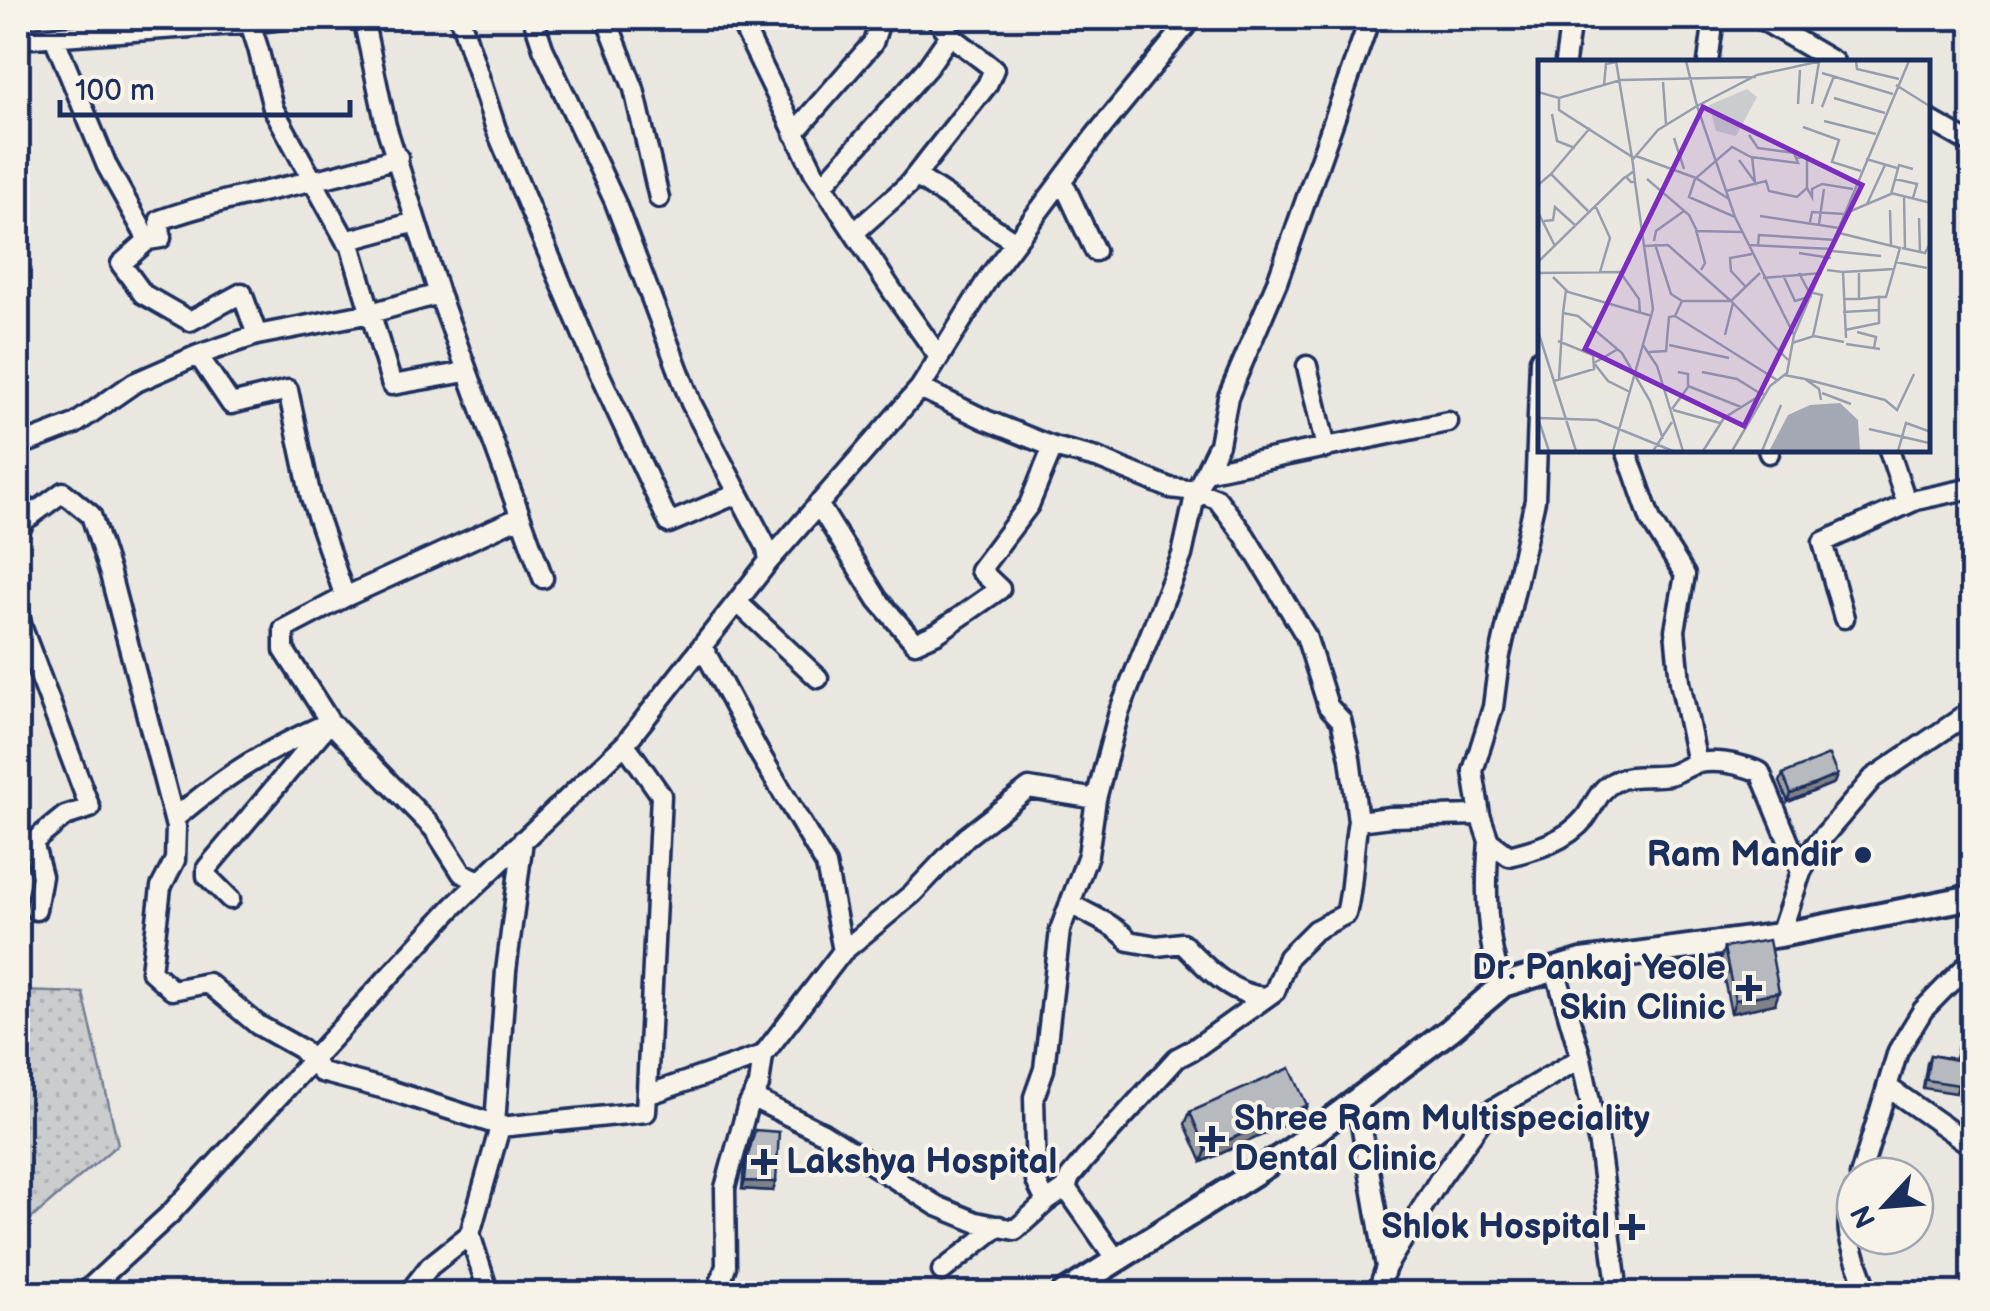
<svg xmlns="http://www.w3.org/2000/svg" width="1990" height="1311" viewBox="0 0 1990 1311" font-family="'Balsamiq Sans',sans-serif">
	<defs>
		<pattern id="park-dots" width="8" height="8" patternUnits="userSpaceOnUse" patternTransform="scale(2.5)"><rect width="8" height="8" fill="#cbcccd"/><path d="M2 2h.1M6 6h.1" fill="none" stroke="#aeb0b2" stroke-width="1.8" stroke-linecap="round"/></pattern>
	</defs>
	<rect width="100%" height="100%" fill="#eae7e0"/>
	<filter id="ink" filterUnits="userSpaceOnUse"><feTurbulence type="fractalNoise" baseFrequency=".01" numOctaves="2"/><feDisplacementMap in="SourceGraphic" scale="20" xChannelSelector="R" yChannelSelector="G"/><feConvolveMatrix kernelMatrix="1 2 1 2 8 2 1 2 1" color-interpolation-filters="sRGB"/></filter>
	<g filter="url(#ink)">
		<path fill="url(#park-dots)" stroke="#737e96" stroke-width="2.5" d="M18 991 83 993 118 1144 18 1230Z"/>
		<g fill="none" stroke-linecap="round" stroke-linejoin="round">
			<defs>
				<path id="minor" d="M245 18 250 23 258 48 273 108 346 241 416 222
					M363 18 386 126 439 294 543 578
					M460 18 496 129 598 371 669 523 737 494
					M533 18 543 48 615 202 691 403 767 548 769 561
					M606 18 634 89 659 198
					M739 18 814 172 893 292 939 357
					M1370 18 1277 282 1228 397 1219 444 1196 491 1217 499 1245 536 1306 636 1328 706 1341 720 1350 758 1358 821 1390 817 1480 815
					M1759 18 1834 62
					M54 37 107 166 148 240 121 264 143 294 190 321 242 293 257 335 198 355 231 404 288 390 311 498 345 597 284 629V650L330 722 434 829 462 873 480 881
					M18 39 250 23 290 18
					M1565 62 1571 18
					M1708 62 1714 18
					M1928 119 1972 144
					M794 133 873 43 881 18
					M916 176 1015 242
					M1062 180 1095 251
					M823 185 927 68 950 35
					M855 232 908 185 987 85 994 69 950 35 936 18
					M148 240 161 238 160 220C238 192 320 184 398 157
					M346 241 350 244 392 385 466 372
					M257 335 371 313 439 294
					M1540 359 1535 500 1499 660 1493 707 1473 771 1480 815 1489 841 1509 856C1537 849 1566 841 1585 818 1595 805 1599 789 1614 782 1632 773 1651 778 1669 775 1679 773 1688 765 1698 763 1719 759 1740 764 1760 772L1801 872
					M1307 366 1326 448
					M920 388 986 420 1053 447 1097 458 1170 488 1196 491 1182 555 1119 712 1096 799 1088 855 1060 930 1044 1069 1034 1097 1036 1181 1046 1202 1066 1188 1115 1258
					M18 446 75 424 134 383 198 355
					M1626 450 1651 521 1685 575 1675 630 1680 682 1697 763
					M1768 450 1769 453
					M1889 450 1907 504
					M1205 472 1448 422
					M18 497 31 516
					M818 504 878 600 915 643 937 633 1000 589 980 570 1029 505 1053 447
					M18 533 25 520 63 492 91 515 110 574 176 827 175 860 161 887 151 971 172 990 208 983 258 1025 301 1049 321 1072 389 1090 495 1124 506 971 523 840
					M345 597 520 517
					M737 602 818 678
					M18 608 22 628 90 808 65 816 33 842 42 876 36 910
					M1844 618 1823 542 1916 500 1972 488
					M702 646 758 751 826 865 843 951 763 1055 759 1085 747 1108 725 1188 726 1266 716 1294
					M174 819C229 772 265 751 330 722L207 868V876L230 899
					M1489 841C1485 887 1485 942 1503 985
					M1070 903C1089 916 1116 924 1129 941L1157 946 1182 943C1205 967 1232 996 1266 997
					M1780 935 1801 872 1815 846 1873 778 1972 711
					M841 953 912 894 966 837 1029 788 1096 799
					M1555 969 1581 1058 1599 1145 1618 1294
					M1889 1088 1972 1146
					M647 1095 763 1055
					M753 1098 823 1133 937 1206 976 1222 1015 1230 1046 1202
					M1357 1101 1386 1267
					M500 1127 646 1112 661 795 625 744
					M1860 1176 1898 1051 1923 1010 1972 960
					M1066 1188 1070 1177 1085 1159 1177 1058 1194 1049 1275 991 1288 957 1315 930 1346 914C1354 883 1352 853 1358 821
					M1855 1191C1839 1238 1856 1251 1868 1294
					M942 1271 999 1226
					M83 1294 170 1214 453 907 625 744 769 561 920 388 989 277 1095 136 1192 18
					M408 1294 430 1266 470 1234
					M489 1294 470 1234 500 1127 495 1124
					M1377 1294 1386 1267 1439 1180 1487 1113 1581 1058"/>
				<path id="major" d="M1063 1294 1288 1152 1450 1030 1503 985 1582 961 1780 935 1972 897"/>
			</defs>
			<use href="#minor" stroke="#1b2f5e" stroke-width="25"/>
			<use href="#major" stroke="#1b2f5e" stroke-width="30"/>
			<use href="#minor" stroke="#f7f3e8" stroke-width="18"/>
			<use href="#major" stroke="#f7f3e8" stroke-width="22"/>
		</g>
		<path fill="#9da0a4" stroke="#1b2f5e" stroke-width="2.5" d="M1783 774 1837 775 1834 783 1788 802 1780 782Z
			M1724 948 1775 1004 1731 1013 1720 960Z
			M1959 1041 1972 1043V1074L1961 1072 1956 1093 1923 1088 1927 1063 1930 1055 1955 1059Z
			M1190 1112 1302 1117 1202 1162 1185 1124Z
			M752 1138 773 1191 742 1189 744 1167Z"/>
		<path fill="#7f8286" stroke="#1b2f5e" stroke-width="2.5" d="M1837 775 1834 783 1788 802 1791 794Z
			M1779 992 1775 1004 1731 1013 1735 1000Z
			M1307 1105 1302 1117 1202 1162 1206 1150Z
			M745 1181 776 1182 773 1191 742 1189Z"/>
		<path fill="#b6babf" stroke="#1b2f5e" stroke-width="2.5" d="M1829 755 1837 775 1791 794 1783 774Z
			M1769 940 1779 992 1735 1000 1724 948Z
			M1959 1041 1972 1043V1065L1962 1064 1959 1085 1926 1080 1930 1055 1956 1060Z
			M1290 1068 1307 1105 1206 1150 1190 1112Z
			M755 1130 779 1132 776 1182 745 1181 747 1159Z"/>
	</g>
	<g fill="#1b2f5e" stroke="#f7f3e8" stroke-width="4">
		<circle cx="1863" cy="855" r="10"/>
		<path d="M1744 973h10v10h10v10h-10v10h-10v-10h-10v-10h10z"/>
		<path d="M1207 1124h10v10h10v10h-10v10h-10v-10h-10v-10h10z"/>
		<path d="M759 1147h10v10h10v10h-10v10h-10v-10h-10v-10h10z"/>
		<path d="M1627 1212h10v10h10v10h-10v10h-10v-10h-10v-10h10z"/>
	</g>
	<g text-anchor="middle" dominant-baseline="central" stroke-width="8" stroke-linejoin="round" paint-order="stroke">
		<g font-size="35" font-weight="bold" fill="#1b2f5e" stroke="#f7f3e8" text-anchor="end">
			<text x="1843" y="855">Ram Mandir</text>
			<text x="1726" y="968">Dr. Pankaj Yeole<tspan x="1726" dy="40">Skin Clinic</tspan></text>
			<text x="1234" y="1119" text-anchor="start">Shree Ram Multispeciality<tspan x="1234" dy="40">Dental Clinic</tspan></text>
			<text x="786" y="1162" text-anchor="start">Lakshya Hospital</text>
			<text x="1610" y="1227">Shlok Hospital</text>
		</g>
	</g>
	<g transform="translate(1538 60)">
		<rect width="392" height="392" fill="#eae7e0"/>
		<path d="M209 29 219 37 198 76 178 71 171 45Z" fill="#cbcccd"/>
		<path d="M302 343 320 360 322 391H231L250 355 272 345Z" fill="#a3a8b4"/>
		<path fill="none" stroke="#979dac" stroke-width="2.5" d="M78 1 95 104 97 122H93L88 117 96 111M318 1 319 9 361 19M284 13 355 34M125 22 128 64M66 25 68 4 78 2M358 25 393 47M0 32 21 38 83 20 218 17M21 38V50L96 98 120 70 159 46 148 1M296 38 347 53M260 44 262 10M274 44 281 2M284 47 296 16M14 54 19 81 37 88M286 61 338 74M265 67 301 80 294 102 323 111M136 78 146 109M98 96 158 118M259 98 269 96V128M328 99 359 108M201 100 217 122 214 97M13 114 52 68M109 119 151 155 159 171 204 172M157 119 151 137 197 157M357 119 379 124 375 138M0 125 13 114 50 151M188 131 228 121 231 131 259 137 269 128 274 137V129L284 124 315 129M353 133 393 143M366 136 367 189M191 139 158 118 194 87 213 97 260 103 256 93 220 88 211 75M329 144 347 105M57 145 72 178 62 212M352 150 353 186M0 152 17 186M222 156 301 168M381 158 382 192M6 161 15 160 17 147 38 166M272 162 274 152 306 154 353 134 361 105 375 109M281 164 286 129M158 170 167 203 163 210M301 173 362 188 356 209 305 212M116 181 118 171 146 151M117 184 133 234 144 241M210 185 295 189M220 185 221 175 298 180M105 186 130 185 193 241 222 213M364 188 387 193 393 181M294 191 343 196M261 193 293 198M0 202 87 117M358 202 389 208M289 210 305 212 308 278M0 213 82 212 101 239 102 254M261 213 271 232 284 235 275 276M245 215 257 241 274 236M15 217 30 232 114 256M225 218 284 213M207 226 193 211 192 198 214 194M28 230 25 253 40 256 84 293 112 341 125 379M341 237H348L356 209M306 239H321V213M305 252 341 250M137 256 144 241H193L250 300M307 270 341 263V237L321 239M0 271 38 391M319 272 338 277 336 288M187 275 195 243M256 275 197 157 159 46 219 15 283 1M254 283 276 276 306 282M308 284 342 289M105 285 119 306 145 391M131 285 191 298M80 289 56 303 70 321 92 332M111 292 128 291 131 257 137 256 239 320M164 312 199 319 223 334M246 315 267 319 281 329 283 340M21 319 25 253M267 319 347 340 359 350 376 314M16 321 56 309 55 295 20 281M150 326 203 347M284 333 313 344M134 349 150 327V314L140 312M135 350 182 363M0 358 11 391M1 358 59 360 135 391M331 369 391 383M75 391 115 249 97 122M115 391 134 362M165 391 186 358 226 333M194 391 232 326 249 313 256 275 371 1M224 391 243 345M360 391 368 363 393 372"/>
		<path fill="#7b2cbf" fill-opacity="0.15" stroke="#7b2cbf" stroke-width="5" d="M165 47 324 125 206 366 47 289Z"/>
		<rect width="392" height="392" fill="none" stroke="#1b2f5e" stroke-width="5"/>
	</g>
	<rect width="1990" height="1311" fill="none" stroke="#f7f3e8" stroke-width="60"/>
	<rect x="30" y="30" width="1930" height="1251" fill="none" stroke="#1b2f5e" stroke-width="4" filter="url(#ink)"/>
	<g transform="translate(1885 1206) rotate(244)"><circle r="48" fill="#f7f3e8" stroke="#9fa5b1" stroke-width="2.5"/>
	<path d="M0-8L18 38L0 25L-18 38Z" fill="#1b2f5e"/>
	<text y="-15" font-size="28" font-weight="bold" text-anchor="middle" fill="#1b2f5e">N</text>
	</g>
	<path d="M60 100v15h290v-15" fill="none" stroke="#1b2f5e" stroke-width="5"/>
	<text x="75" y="100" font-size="30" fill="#1b2f5e" stroke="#f7f3e8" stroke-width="8" paint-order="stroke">100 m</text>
</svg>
